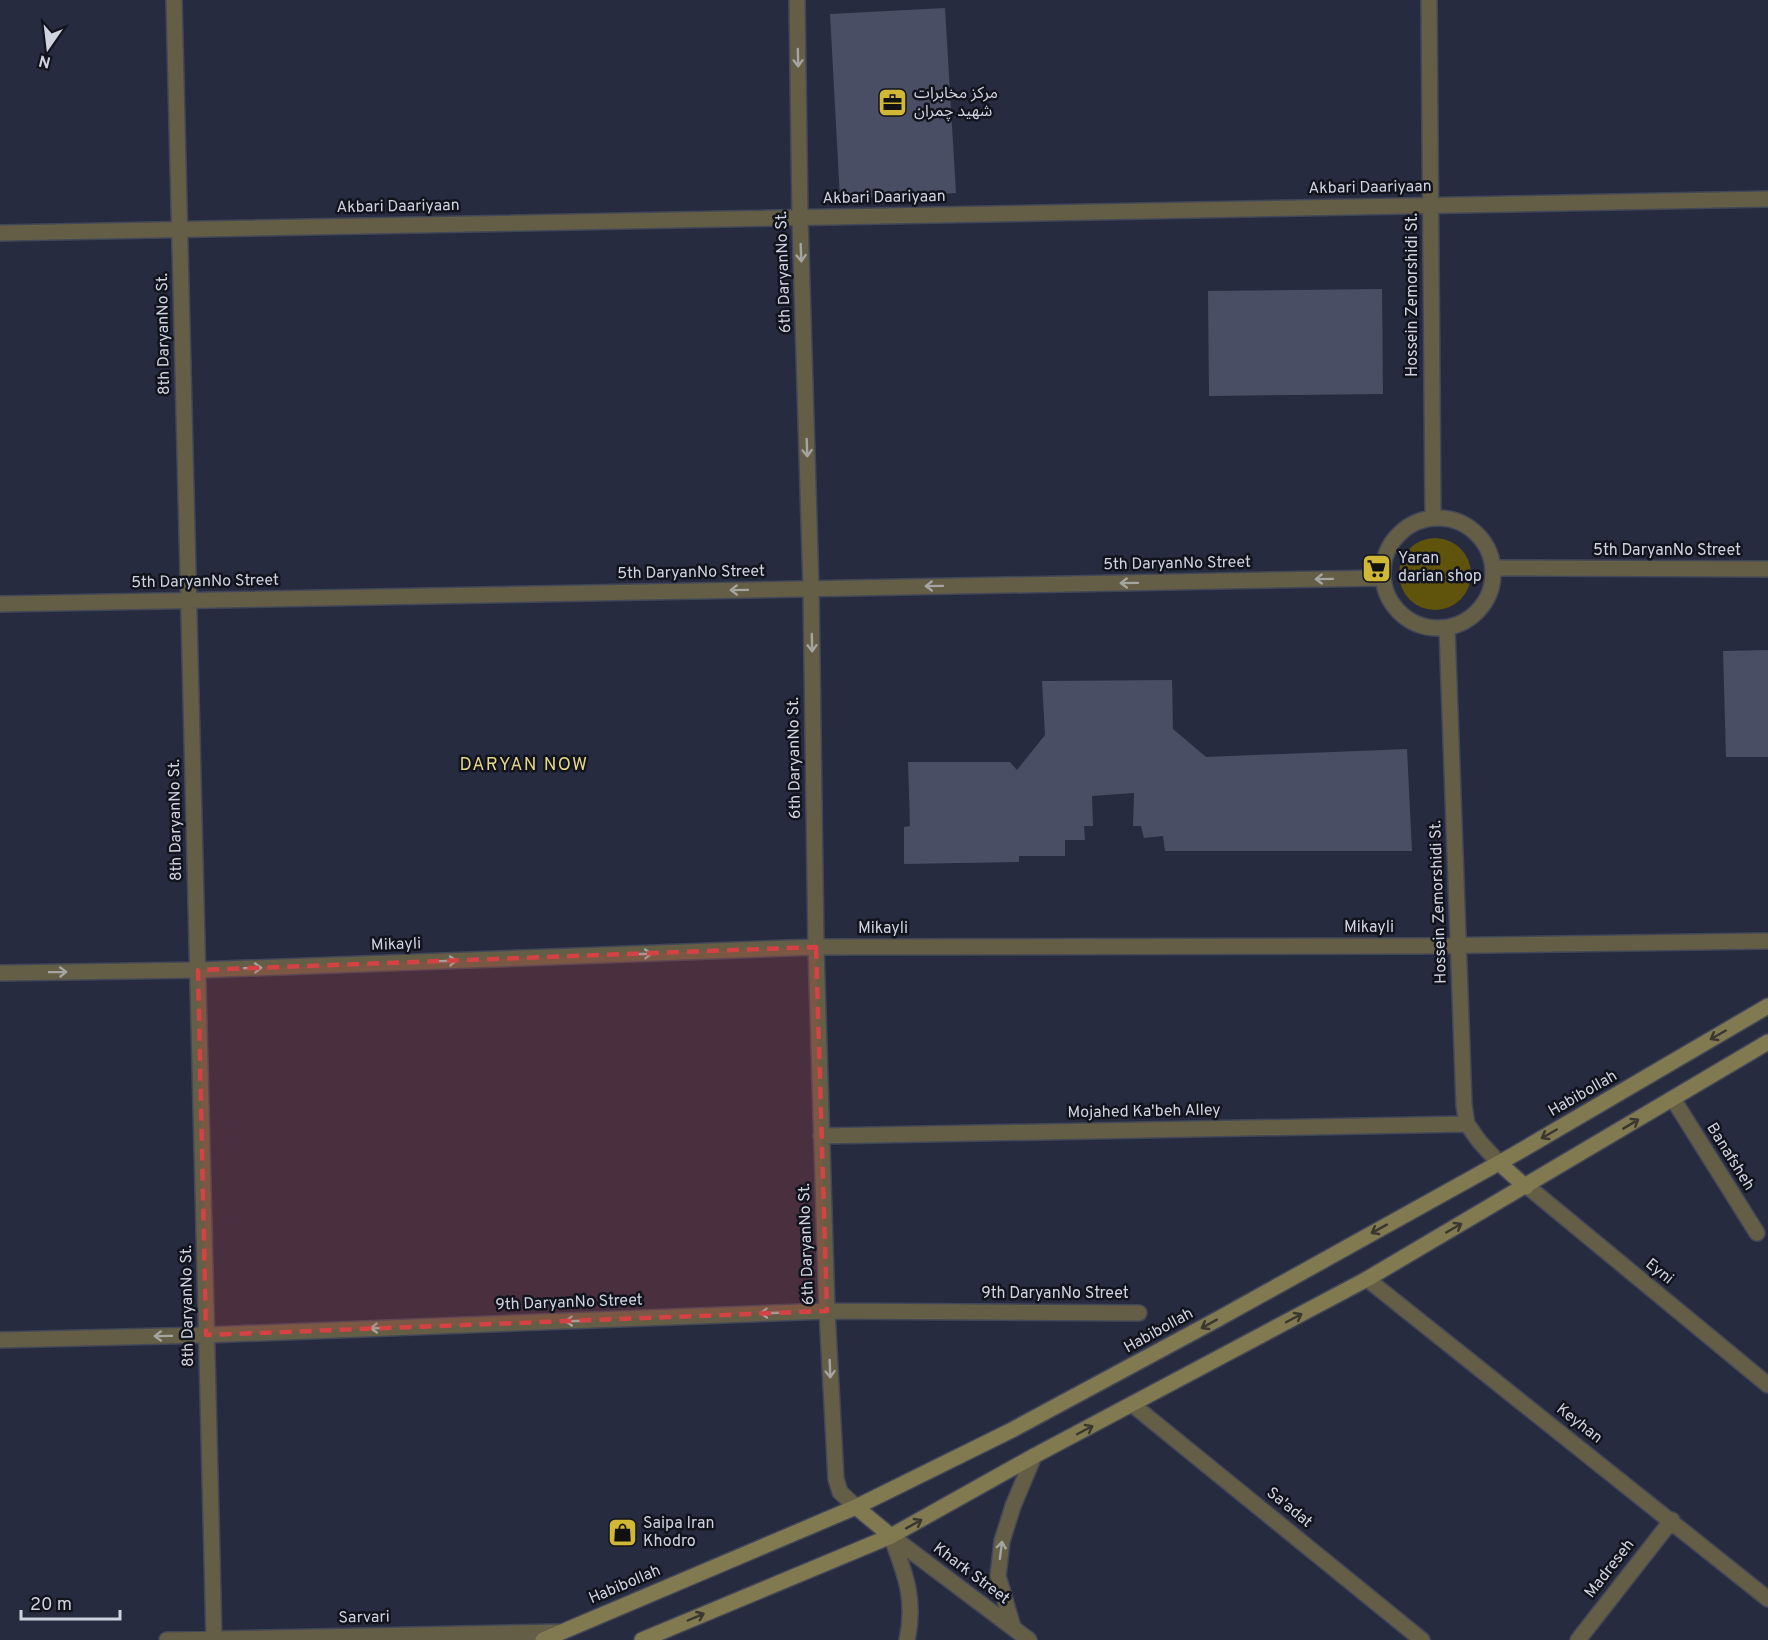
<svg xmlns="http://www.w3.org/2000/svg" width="1768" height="1640" viewBox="0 0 1768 1640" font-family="Overpass,'Noto Sans Arabic',sans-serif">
	<rect width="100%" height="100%" fill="#272b3f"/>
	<path fill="#60530c" d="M1399 574a36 36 0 1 1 72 0a36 36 0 1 1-72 0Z"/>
	<path fill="#4a4e64" d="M945 8 956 193 840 199 830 14Z
		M1382 289 1383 394 1209 396 1208 291Z
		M1768 650V757H1726L1723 651Z
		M1172 680 1173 729 1206 757 1407 749 1412 851H1165L1163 836 1144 838 1141 826H1133L1134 793 1092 796 1093 826H1084L1085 840H1065V856H1019V862L904 864V827L910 826 908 762H1010L1017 770 1045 735 1042 681Z"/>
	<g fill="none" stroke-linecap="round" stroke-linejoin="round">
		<defs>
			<path id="minor" d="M174 0 214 1640
				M797 0 800 218 811 589 816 947 827 1311 836 1479 840 1492 856 1507
				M1429 0 1433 518
				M0 233 1768 199
				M1383 573a55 55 0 1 1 110 0a55 55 0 1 1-110 0Z
				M1493 568 1768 569
				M0 604 1382 578
				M1447 628 1464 1105 1467 1124 1479 1141 1499 1163
				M0 973 198 970 816 947 1421 946 1766 941
				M1673 1099 1757 1233
				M821 1136 1467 1124
				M1527 1186 1768 1385
				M1367 1279 1768 1599
				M0 1340 206 1335 827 1311 1139 1313
				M1133 1405 1422 1640
				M891 1536 1029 1640
				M891 1536C905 1573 916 1600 907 1640
				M1013 1627 998 1576 1002 1541 1013 1506 1034 1456
				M167 1640 560 1632
				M1578 1640 1672 1520"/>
			<path id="secondary" d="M1499 1163 1526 1187
				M856 1507 891 1536
				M543 1640 856 1507 1012 1430 1218 1319 1515 1154 1768 1006
				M642 1640 891 1536 1034 1456 1367 1279 1768 1042"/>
		</defs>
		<use href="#minor" stroke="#424659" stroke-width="18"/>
		<use href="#secondary" stroke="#424659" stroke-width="18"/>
		<use href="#minor" stroke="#635e45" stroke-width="15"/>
		<use href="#secondary" stroke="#817950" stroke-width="15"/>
	</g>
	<defs><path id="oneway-shaft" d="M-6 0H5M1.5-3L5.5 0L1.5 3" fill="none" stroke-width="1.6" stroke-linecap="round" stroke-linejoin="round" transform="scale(1.5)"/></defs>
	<g stroke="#a4a4a1">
		<use href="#oneway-shaft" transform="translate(798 58) rotate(89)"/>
		<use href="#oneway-shaft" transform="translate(801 253) rotate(88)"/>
		<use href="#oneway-shaft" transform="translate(807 448) rotate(88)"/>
		<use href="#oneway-shaft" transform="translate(1324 579) rotate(179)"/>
		<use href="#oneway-shaft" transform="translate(1129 583) rotate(179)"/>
		<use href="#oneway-shaft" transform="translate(934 586) rotate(179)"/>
		<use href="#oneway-shaft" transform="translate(739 590) rotate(179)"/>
		<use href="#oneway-shaft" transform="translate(812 643) rotate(89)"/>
		<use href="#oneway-shaft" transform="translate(643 954) rotate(-2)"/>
		<use href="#oneway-shaft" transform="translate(448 961) rotate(-2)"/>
		<use href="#oneway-shaft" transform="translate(253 968) rotate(-2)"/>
		<use href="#oneway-shaft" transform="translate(58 972) rotate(-1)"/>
		<use href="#oneway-shaft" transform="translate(769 1313) rotate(178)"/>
		<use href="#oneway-shaft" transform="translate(574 1321) rotate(178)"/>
		<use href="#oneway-shaft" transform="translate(379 1328) rotate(178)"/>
		<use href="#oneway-shaft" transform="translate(163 1336) rotate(179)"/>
		<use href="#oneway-shaft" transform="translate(830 1369) rotate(88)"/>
		<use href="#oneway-shaft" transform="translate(1001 1550) rotate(-83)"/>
	</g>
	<g stroke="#39372f">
		<use href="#oneway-shaft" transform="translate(1718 1035) rotate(150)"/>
		<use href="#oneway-shaft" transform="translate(1631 1124) rotate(-31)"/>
		<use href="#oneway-shaft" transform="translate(1549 1134) rotate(150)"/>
		<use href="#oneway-shaft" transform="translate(1454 1228) rotate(-30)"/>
		<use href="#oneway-shaft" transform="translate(1379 1229) rotate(151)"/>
		<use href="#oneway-shaft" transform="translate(1294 1318) rotate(-28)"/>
		<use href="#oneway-shaft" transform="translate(1209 1324) rotate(151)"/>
		<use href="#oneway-shaft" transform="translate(1085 1430) rotate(-28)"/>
		<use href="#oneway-shaft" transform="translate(914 1524) rotate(-29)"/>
		<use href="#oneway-shaft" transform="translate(696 1617) rotate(-23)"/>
	</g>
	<path fill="#d54243" fill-opacity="0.2" stroke="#d54243" stroke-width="4.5" stroke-dasharray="12 8" stroke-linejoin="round" d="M816 947 827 1311 206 1335 198 970Z"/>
	<defs>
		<symbol id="office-square" viewBox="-11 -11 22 22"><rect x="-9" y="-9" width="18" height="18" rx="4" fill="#d0b736" stroke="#12141d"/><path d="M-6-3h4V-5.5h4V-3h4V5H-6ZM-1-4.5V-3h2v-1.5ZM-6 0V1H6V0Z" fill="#111"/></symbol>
		<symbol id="supermarket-square" viewBox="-11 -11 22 22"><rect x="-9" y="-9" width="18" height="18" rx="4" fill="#d0b736" stroke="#12141d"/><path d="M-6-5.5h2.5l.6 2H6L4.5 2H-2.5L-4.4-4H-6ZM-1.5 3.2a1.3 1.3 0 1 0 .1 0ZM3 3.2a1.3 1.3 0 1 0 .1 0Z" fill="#111"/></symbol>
		<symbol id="shop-square" viewBox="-11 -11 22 22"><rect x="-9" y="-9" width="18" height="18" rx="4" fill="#d0b736" stroke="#12141d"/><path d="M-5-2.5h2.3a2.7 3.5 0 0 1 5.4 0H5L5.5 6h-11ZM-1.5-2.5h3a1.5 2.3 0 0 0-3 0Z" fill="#111"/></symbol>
	</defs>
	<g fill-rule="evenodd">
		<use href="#office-square" x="876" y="86" width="33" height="33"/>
		<use href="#supermarket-square" x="1360" y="552" width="33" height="33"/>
		<use href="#shop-square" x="606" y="1516" width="33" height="33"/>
	</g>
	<g text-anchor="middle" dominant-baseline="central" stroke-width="5" stroke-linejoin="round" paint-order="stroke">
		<g font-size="16" fill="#cfd2df" stroke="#12141d" text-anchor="start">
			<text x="914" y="94">مرکز مخابرات<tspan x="914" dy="18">شهید چمران</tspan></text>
			<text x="1398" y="559">Yaran<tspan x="1398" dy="18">darian shop</tspan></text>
			<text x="643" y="1524">Saipa Iran<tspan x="643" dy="18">Khodro</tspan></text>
		</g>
		<g font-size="16" fill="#cfd2df" stroke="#12141d">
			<text transform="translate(1370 188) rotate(-1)">Akbari Daariyaan</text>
			<text transform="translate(884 198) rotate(-1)">Akbari Daariyaan</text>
			<text transform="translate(398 207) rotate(-1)">Akbari Daariyaan</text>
			<text transform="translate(784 272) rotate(-92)">6th DaryanNo St.</text>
			<text transform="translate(1413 295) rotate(-90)">Hossein Zemorshidi St.</text>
			<text transform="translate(164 334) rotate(-91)">8th DaryanNo St.</text>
			<text x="1667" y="551">5th DaryanNo Street</text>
			<text transform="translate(1177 564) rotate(-1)">5th DaryanNo Street</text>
			<text transform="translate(691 573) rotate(-1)">5th DaryanNo Street</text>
			<text transform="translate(205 582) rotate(-1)">5th DaryanNo Street</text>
			<text transform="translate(795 758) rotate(-91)">6th DaryanNo St.</text>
			<text transform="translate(176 820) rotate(-91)">8th DaryanNo St.</text>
			<text transform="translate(1439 902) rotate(-92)">Hossein Zemorshidi St.</text>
			<text x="1369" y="928">Mikayli</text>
			<text x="883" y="929">Mikayli</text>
			<text transform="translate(396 945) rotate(-2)">Mikayli</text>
			<text transform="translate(1583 1094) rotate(-30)">Habibollah</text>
			<text transform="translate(1144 1112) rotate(-1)">Mojahed Ka'beh Alley</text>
			<text transform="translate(1730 1157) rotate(58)">Banafsheh</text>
			<text transform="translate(807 1244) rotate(-92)">6th DaryanNo St.</text>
			<text transform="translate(1659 1272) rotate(39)">Eyni</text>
			<text x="1055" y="1294">9th DaryanNo Street</text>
			<text transform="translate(569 1303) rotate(-2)">9th DaryanNo Street</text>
			<text transform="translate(188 1306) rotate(-91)">8th DaryanNo St.</text>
			<text transform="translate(1159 1331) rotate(-29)">Habibollah</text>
			<text transform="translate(1579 1424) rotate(38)">Keyhan</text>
			<text transform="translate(1289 1508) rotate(39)">Sa'adat</text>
			<text transform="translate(1610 1569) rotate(-52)">Madreseh</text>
			<text transform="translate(971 1574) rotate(37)">Khark Street</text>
			<text transform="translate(625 1585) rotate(-23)">Habibollah</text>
			<text transform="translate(364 1618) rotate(-1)">Sarvari</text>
		</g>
		<g font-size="18" letter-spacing="1.5" fill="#e6d688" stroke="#12141d">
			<text x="524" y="765">DARYAN NOW</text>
		</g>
	</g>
	<g transform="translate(48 48) rotate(194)" stroke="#12141d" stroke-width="4.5" paint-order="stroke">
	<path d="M0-4.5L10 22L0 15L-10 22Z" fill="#cfd2df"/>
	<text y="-9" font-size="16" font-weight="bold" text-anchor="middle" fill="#cfd2df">N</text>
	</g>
	<path d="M21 1610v9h99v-9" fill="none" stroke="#cfd2df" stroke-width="3"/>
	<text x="30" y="1610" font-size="18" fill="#cfd2df" stroke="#12141d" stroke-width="4.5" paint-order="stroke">20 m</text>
</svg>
